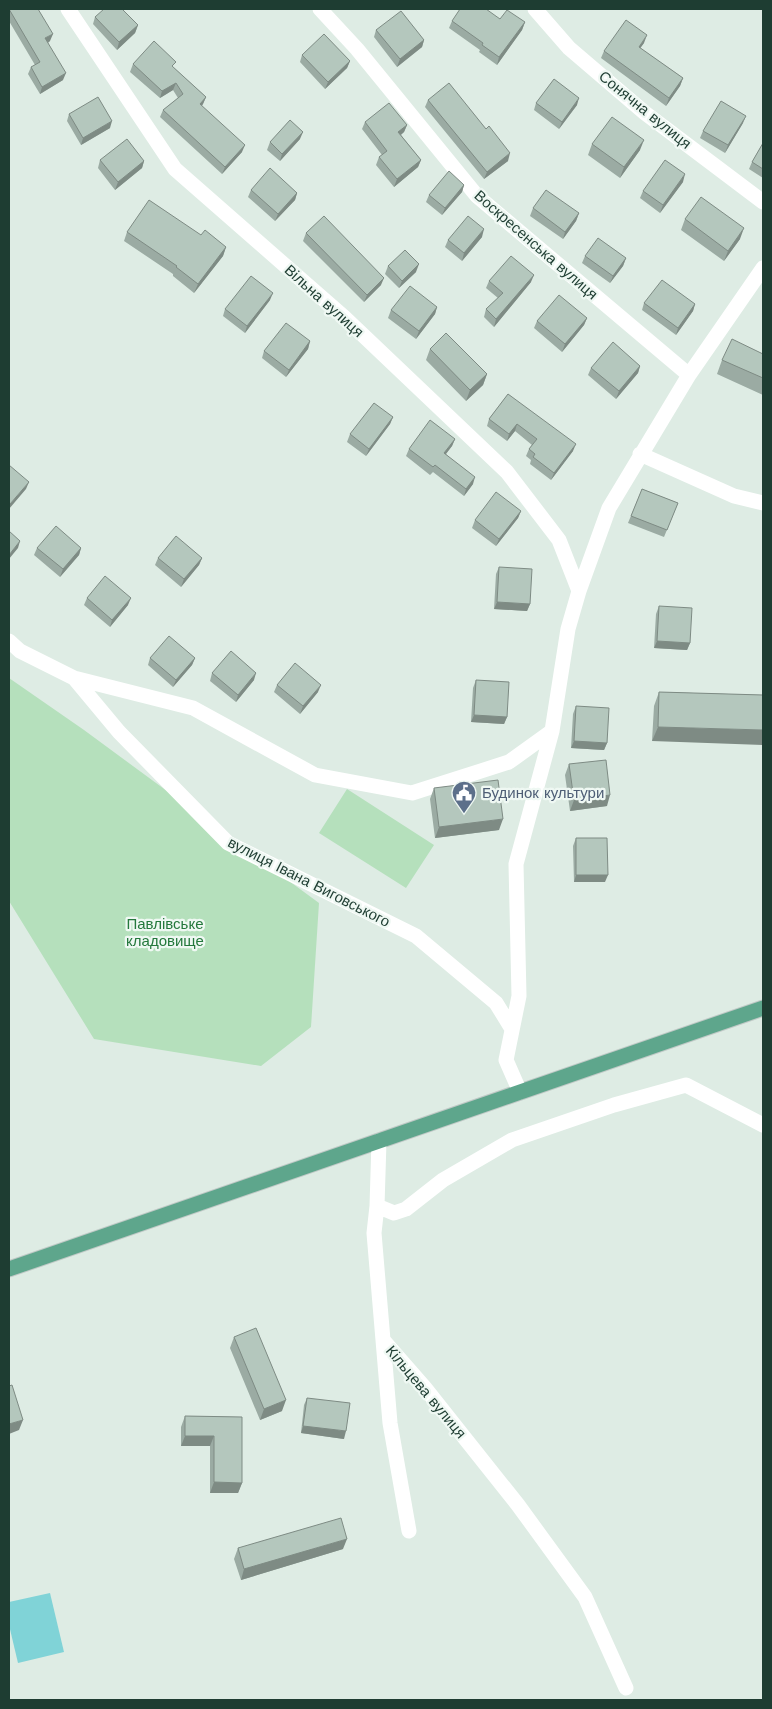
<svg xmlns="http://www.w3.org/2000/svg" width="772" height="1709" viewBox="0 0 772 1709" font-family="'Work Sans',sans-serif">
	<rect width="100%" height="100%" fill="#deece4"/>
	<path fill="#b5e0bc" d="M9 678 84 730 319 903 311 1027 261 1066 94 1039 9 901Z
		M347 789 434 845 406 888 319 833Z"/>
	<path fill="#80d3d7" d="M50 1593 64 1652 18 1663 9 1625V1602Z"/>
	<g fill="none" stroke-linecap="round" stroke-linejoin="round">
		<defs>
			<path id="major" d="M9 1269 763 1008"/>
		</defs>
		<use href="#major" stroke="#c0c9c6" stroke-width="17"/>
		<path stroke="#fff" stroke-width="15" d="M68 9 175 169 345 318 507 472 559 540 579 591
			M320 9 357 49 477 196 689 375
			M535 9 569 48 645 113 763 202
			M640 454 734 496 763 503
			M9 641 20 651 74 678 193 708 315 775 412 793 509 762 552 731
			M74 678 119 732 228 843 416 936 496 1003 512 1029
			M520 1092 506 1060 519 996 516 864 552 731 568 629 579 591 609 508 689 375 763 268
			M377 1206 379 1141
			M383 1340 390 1423 409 1531
			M626 1688 585 1597 518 1505 425 1388 383 1340 374 1233 377 1206 394 1213 406 1209 443 1180 512 1140 614 1105 686 1085 763 1125"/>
		<use href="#major" stroke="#5ea68c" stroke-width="15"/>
	</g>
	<path fill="#9baba3" d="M9 9 50 41 48 43 63 80 40 94 28 74 31 67 35 65 9 21Z
		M95 17 138 25 135 33 117 50 93 24Z
		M500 19 525 22 522 30 497 65 479 52 480 50 449 28 452 21Z
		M376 30 424 40 422 47 397 67 374 37Z
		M644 43 640 48 683 78 680 86 666 106 601 58 604 51Z
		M302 55 350 61 347 68 325 89 300 62Z
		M133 64 174 68 206 97 202 106 242 152 222 174 160 117 163 110 178 98 173 90 160 98 130 72Z
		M428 100 508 161 484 179 425 107Z
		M536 103 577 105 559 129 534 110Z
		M69 114 110 128 81 145 67 121Z
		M365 122 407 125 404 132 401 135 421 160 418 167 394 187 376 165 379 157 382 155 362 129Z
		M743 123 725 153 700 138 703 131Z
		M300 139 280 161 267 150 270 142Z
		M763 143V178L749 169 752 162Z
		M592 144 640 150 620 178 588 155Z
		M100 160 144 161 142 168 115 190 98 168Z
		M683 182 660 213 640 198 643 191Z
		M464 185 462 192 442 215 426 202 429 195Z
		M251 190 297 193 295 200 275 221 248 197Z
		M533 208 579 213 576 221 563 239 530 216Z
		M685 219 740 239 724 261 681 230Z
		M127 232 201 235 226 247 223 256 194 293 173 276V274L124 241Z
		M306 233 381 285 364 302 303 241Z
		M482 237 462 261 445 247 448 240Z
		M585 256 626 258 623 266 610 283 582 263Z
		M388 266 416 272 399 288 385 274Z
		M489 281 531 282 494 327 484 317 486 309 498 298 486 288Z
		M270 300 245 333 223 316 225 309Z
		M644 303 695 304 693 311 676 335 642 310Z
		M437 307 435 314 416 339 388 318 391 310Z
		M587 318 584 325 562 352 534 328 537 321Z
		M310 341 308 349 286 377 262 358 264 351Z
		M430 349 487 374 483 385 466 401 426 360Z
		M763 354V395L717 374 722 360Z
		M640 366 638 373 616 399 588 375 591 368Z
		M508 394 573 451 551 480 530 464 531 460 526 456 529 449 532 445 515 431 507 441 487 426 489 419Z
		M393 417 390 424 366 456 347 442 350 434Z
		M455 439 452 446 446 454 473 484 464 496 433 472 430 475 406 456 409 449Z
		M642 489 678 503 664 537 628 523Z
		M521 511 518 518 496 546 472 528 475 520Z
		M37 548H81L79 555 60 577 34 555Z
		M158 558H202L199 565 181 587 155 565Z
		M499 567 530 604 527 611 494 609 496 574Z
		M87 598 128 605 110 627 84 605Z
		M659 606 690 643 687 650 654 648 656 614Z
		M150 658H195L192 665 173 687 148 665Z
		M212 673 254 680 236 702 210 681Z
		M476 680 507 717 504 724 471 722 473 688Z
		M277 685 318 692 300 714 274 692Z
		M659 692 763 695 652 741 654 706Z
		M576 706 607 743 604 750 571 748 573 714Z
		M569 764 607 806 570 811 565 775Z
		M434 788 499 830 435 838 430 799Z
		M576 838 605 882H574L573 846Z
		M234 1337 282 1411 260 1420 230 1348Z
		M307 1398 344 1439 301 1433 304 1405Z
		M185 1416 242 1417V1483L238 1493H210V1446H181V1427Z
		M238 1548 343 1549 241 1580 234 1559Z"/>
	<path fill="#7e8b84" d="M525 22 522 30 497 65 499 57Z
		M138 25 135 33 117 50 119 42Z
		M53 34 50 41 42 46 45 38Z
		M647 35 644 43 636 54 639 47Z
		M424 40 422 47 397 67 400 59Z
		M350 61 347 68 325 89 328 82Z
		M66 73 63 80 40 94 42 87Z
		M683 78 680 86 666 106 669 98Z
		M176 83 173 90 160 98 162 91Z
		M206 97 203 104 197 111 200 104Z
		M579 98 577 105 559 129 562 122Z
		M746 116 743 123 725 153 728 145Z
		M112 121 110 128 81 145 83 138Z
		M407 125 404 132 395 139 398 132Z
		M303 132 300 139 280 161 282 154Z
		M644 140 640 150 620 178 624 167Z
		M245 145 242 152 222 174 225 167Z
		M510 153 508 161 484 179 487 172Z
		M421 160 418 167 394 187 397 179Z
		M144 161 142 168 115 190 118 182Z
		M685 174 683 182 660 213 663 205Z
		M464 185 462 192 442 215 445 208Z
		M297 193 295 200 275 221 278 214Z
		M579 213 576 221 563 239 565 232Z
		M744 228 740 239 724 261 728 251Z
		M484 229 482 237 462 261 464 253Z
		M226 247 223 256 194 293 198 284Z
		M626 258 623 266 610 283 613 276Z
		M419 264 416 272 399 288 402 281Z
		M534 275 531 282 494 327 496 319Z
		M384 278 381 285 364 302 367 295Z
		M273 293 270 300 245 333 247 326Z
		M695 304 693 311 676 335 678 328Z
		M437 307 435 314 416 339 419 331Z
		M587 318 584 325 562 352 565 344Z
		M310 341 308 349 286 377 289 370Z
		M640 366 638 373 616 399 619 391Z
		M487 374 483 385 466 401 470 390Z
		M393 417 390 424 366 456 369 449Z
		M517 424 515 431 507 441 509 434Z
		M455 439 452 446 441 460 444 453Z
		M576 444 573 451 551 480 554 473Z
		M475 477 473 484 464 496 466 489Z
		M29 482 26 489 9 509 10 504Z
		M521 511 518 518 496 546 499 539Z
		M20 541 18 548 9 559V555Z
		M81 548 79 555 60 577 63 569Z
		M202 558 199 565 181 587 184 579Z
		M131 598 128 605 110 627 112 620Z
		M497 602 530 604 527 611 494 609Z
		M657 641 690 643 687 650 654 648Z
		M195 658 192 665 173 687 176 680Z
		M256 673 254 680 236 702 238 695Z
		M321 685 318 692 300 714 303 706Z
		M474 715 507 717 504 724 471 722Z
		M658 727 763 730V745L652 741Z
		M574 741 607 743 604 750 571 748Z
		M610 795 607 806 570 811 574 800Z
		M503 819 499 830 435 838 439 827Z
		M576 875H608L605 882H574Z
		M286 1400 282 1411 260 1420 264 1409Z
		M23 1420 19 1430 9 1434V1424Z
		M303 1426 346 1431 344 1439 301 1433Z
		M185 1436H214L210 1446H181Z
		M214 1482 242 1483 238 1493H210Z
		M347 1539 343 1549 241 1580 244 1569Z"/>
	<path fill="#b4c7bd" stroke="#7e8b84" d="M9 9H38L53 34 45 38 66 73 42 87 31 67 40 62Z
		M104 9H122L138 25 119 42 95 17Z
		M460 9H486L500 19 507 10 525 22 499 57 482 45 483 43 452 21Z
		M401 11 424 40 400 59 376 30Z
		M626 20 647 35 639 47 683 78 669 98 604 51Z
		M324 34 350 61 328 82 302 55Z
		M154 41 176 62 172 66 206 97 200 104 245 145 225 167 163 110 183 94 176 83 162 91 133 64Z
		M554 79 579 98 562 122 536 103Z
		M449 83 486 129 489 126 510 153 487 172 428 100Z
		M98 97 112 121 83 138 69 114Z
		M721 101 746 116 728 145 703 131Z
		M389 103 407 125 398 132 421 160 397 179 379 157 387 151 365 122Z
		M612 117 644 140 624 167 592 144Z
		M290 120 303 132 282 154 270 142Z
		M127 139 144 161 118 182 100 160Z
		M763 143V169L752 162Z
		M665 160 685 174 663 205 643 191Z
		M270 168 297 193 278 214 251 190Z
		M449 171 464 185 445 208 429 195Z
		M546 190 579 213 565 232 533 208Z
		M701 197 744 228 728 251 685 219Z
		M149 200 201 235 205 230 226 247 198 284 176 267 177 266 127 232Z
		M324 216 384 278 367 295 306 233Z
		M468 216 484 229 464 253 448 240Z
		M598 238 626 258 613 276 585 256Z
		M405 250 419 264 402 281 388 266Z
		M511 256 534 275 496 319 486 309 503 293 489 281Z
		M251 276 273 293 247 326 225 309Z
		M662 280 695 304 678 328 644 303Z
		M410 286 437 307 419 331 391 310Z
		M559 295 587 318 565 344 537 321Z
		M286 323 310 341 289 370 264 351Z
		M446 333 487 374 470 390 430 349Z
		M732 339 763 354V378L722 360Z
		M613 342 640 366 619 391 591 368Z
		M508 394 576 444 554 473 533 457 535 454 529 449 537 439 517 424 509 434 489 419Z
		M374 403 393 417 369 449 350 434Z
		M430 420 455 439 444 453 475 477 466 489 435 465 433 467 409 449Z
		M9 465 29 482 10 504 9 502Z
		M642 489 678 503 667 530 631 516Z
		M496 492 521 511 499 539 475 520Z
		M56 526 81 548 63 569 37 548Z
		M9 531 20 541 9 555Z
		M176 536 202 558 184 579 158 558Z
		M499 567 532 569 530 604 497 602Z
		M105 576 131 598 112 620 87 598Z
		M659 606 692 608 690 643 657 641Z
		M169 636 195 658 176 680 150 658Z
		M231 651 256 673 238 695 212 673Z
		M295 663 321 685 303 706 277 685Z
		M476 680 509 682 507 717 474 715Z
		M659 692 763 695V730L658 727Z
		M576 706 609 708 607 743 574 741Z
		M606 760 610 795 574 800 569 764Z
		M498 780 503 819 439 827 434 788Z
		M576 838H607L608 875H576Z
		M256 1328 286 1400 264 1409 234 1337Z
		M12 1385 23 1420 9 1424V1386Z
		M307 1398 350 1403 346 1431 303 1426Z
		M185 1416 242 1417V1483L214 1482V1436H185Z
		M341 1518 347 1539 244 1569 238 1548Z"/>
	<defs>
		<symbol id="civic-pin" viewBox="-11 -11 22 30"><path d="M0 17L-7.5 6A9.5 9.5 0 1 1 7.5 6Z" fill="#5c6f8a" stroke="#eff8f3"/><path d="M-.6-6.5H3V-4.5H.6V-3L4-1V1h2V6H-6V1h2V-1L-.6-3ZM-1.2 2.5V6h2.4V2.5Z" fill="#fff"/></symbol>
	</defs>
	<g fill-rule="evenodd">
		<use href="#civic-pin" x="450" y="779" width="28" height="38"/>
	</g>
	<g text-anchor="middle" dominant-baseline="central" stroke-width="4.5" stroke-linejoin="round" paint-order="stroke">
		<g font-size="15" fill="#1e3d32" stroke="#eff8f3">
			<text transform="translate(645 110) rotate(39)">Сонячна вулиця</text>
			<text transform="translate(536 245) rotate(41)">Воскресенська вулиця</text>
			<text transform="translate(324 301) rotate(42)">Вільна вулиця</text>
			<text transform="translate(309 882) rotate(27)">вулиця Івана Виговського</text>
			<text transform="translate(426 1392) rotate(50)">Кільцева вулиця</text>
		</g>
		<g font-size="15" fill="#4e5e75" stroke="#eff8f3" text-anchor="start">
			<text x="482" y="793">Будинок культури</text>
		</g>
		<g font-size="15" fill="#24783c" stroke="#eff8f3">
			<text x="165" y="924">Павлівське<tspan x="165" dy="17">кладовище</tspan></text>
		</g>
	</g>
	<rect width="772" height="1709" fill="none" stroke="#1e3d32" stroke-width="20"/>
</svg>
